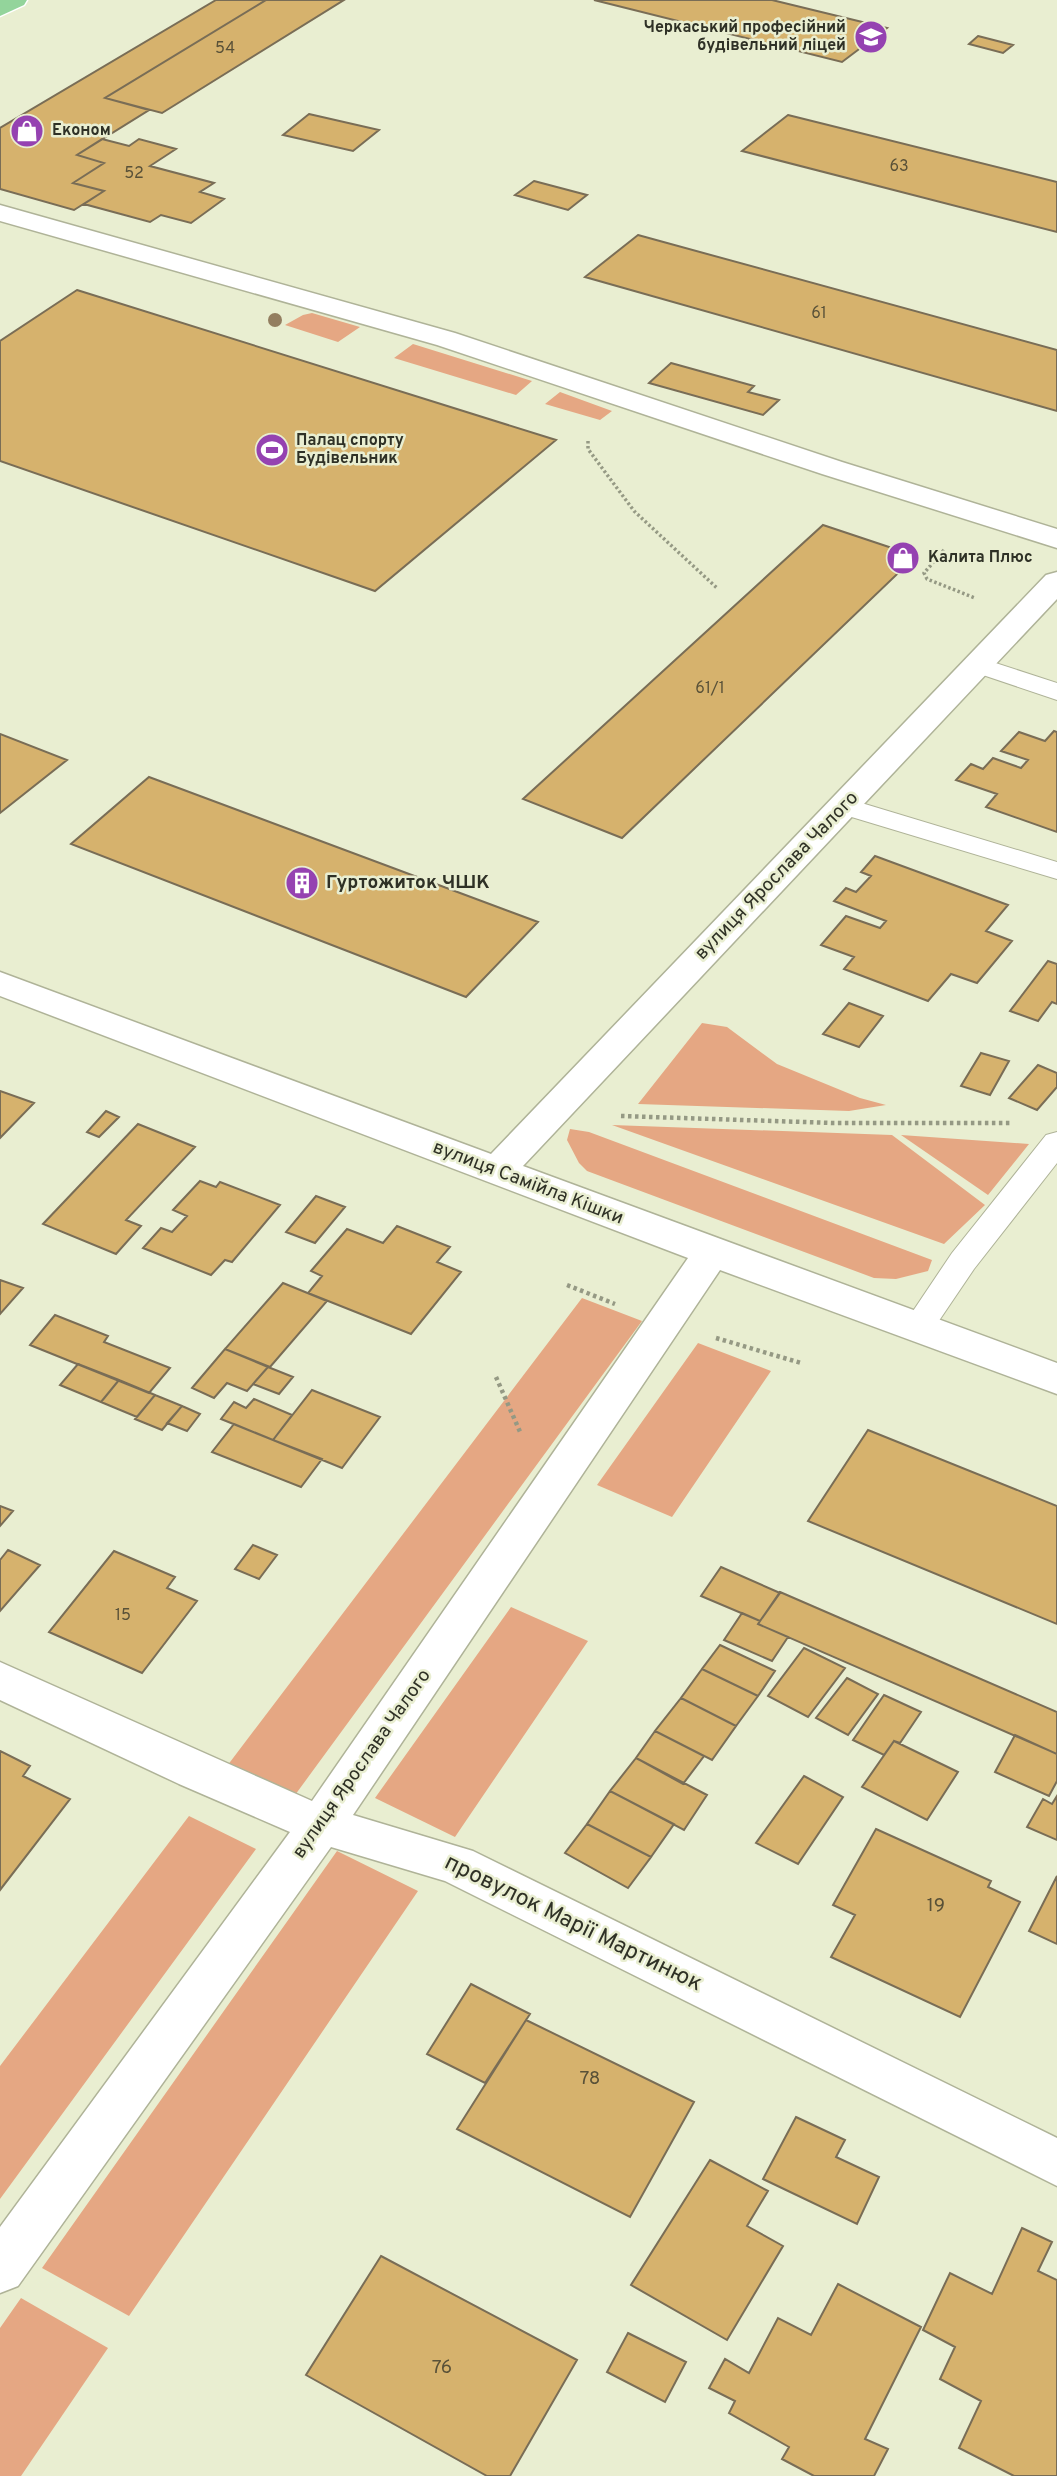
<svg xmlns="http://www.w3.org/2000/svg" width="1057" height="2476" viewBox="0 0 1057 2476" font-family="Overpass,sans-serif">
	<rect width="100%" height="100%" fill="#e9eed1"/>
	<path fill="#e5a783" d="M312 313 360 327 338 342 285 325 303 315Z
		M413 344 532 381 516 395 394 358Z
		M560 392 612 411 600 420 545 404Z
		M702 1023 727 1027 777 1064 860 1098 886 1105 849 1111 638 1104Z
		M612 1125 892 1135 985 1205 944 1244Z
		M570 1129 589 1132 932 1260 928 1271 896 1279 874 1278 587 1171 579 1163 567 1140Z
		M901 1135 1029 1144 988 1195Z
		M582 1298 642 1321 287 1806 221 1774Z
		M698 1343 771 1371 672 1517 597 1485Z
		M511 1607 588 1641 455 1837 375 1798Z
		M189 1816 256 1849 0 2199V2066Z
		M337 1851 418 1891 129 2316 42 2268Z
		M21 2298 108 2348 21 2476H0V2328Z"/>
	<path fill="#d6b26d" stroke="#796d56" stroke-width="2" d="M216 0H266L105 98 149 110 77 155 104 163 73 183 104 191 74 210 0 189V128Z
		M266 0H344L162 113 105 98Z
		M594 0H772L887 28 842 62Z
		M978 36 1013 45 1003 53 969 44Z
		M309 114 379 130 353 151 283 135Z
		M788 115 1057 182V232L742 151Z
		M102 139 129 146 139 139 176 149 150 166 214 183 200 192 224 199 191 223 161 215 150 222 84 204 104 191 73 183 104 163 77 155Z
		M534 181 587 195 568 210 515 195Z
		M638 235 1057 350V411L585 277Z
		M77 290 556 440 375 591 0 461V341Z
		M671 363 754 386 748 392 779 400 763 415 649 383Z
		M823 525 916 556 622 838 523 799Z
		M1054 731 1057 732V832L986 807 997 794 956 780 971 764 983 769 993 758 1021 768 1028 760 1001 751 1019 732 1045 741Z
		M0 734 67 760 0 813Z
		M149 777 538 922 466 997 71 844Z
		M875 856 1008 905 986 931 1012 941 977 983 951 974 928 1001 844 969 854 957 821 945 846 916 880 928 886 921 834 901 846 888 856 892 871 876 861 872Z
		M1048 961 1057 964V1004L1052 1002 1038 1021 1010 1011Z
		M849 1003 883 1016 859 1047 823 1034Z
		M981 1053 1009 1061 990 1095 961 1086Z
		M1038 1065 1057 1073V1087L1037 1110 1009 1098Z
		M0 1091 34 1103 0 1138Z
		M106 1111 119 1117 99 1137 87 1132Z
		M138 1124 195 1147 126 1220 141 1226 116 1254 43 1224Z
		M200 1181 216 1187 220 1182 280 1205 232 1262 225 1260 211 1275 143 1248 161 1228 172 1232 187 1216 173 1210Z
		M316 1196 345 1207 315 1243 286 1232Z
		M397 1226 450 1247 437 1262 461 1272 411 1334 308 1293 322 1276 311 1271 347 1229 383 1243Z
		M0 1280 23 1288 0 1314Z
		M283 1283 327 1301 270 1367 225 1349Z
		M55 1315 108 1336 104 1342 170 1368 149 1393 30 1345Z
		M225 1349 268 1367 247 1391 227 1383 214 1398 192 1388Z
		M78 1364 119 1380 101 1402 60 1385Z
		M268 1367 293 1377 279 1394 253 1384Z
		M119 1380 155 1395 137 1417 101 1402Z
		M312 1390 380 1417 342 1468 273 1440Z
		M155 1395 182 1406 162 1430 135 1419Z
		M254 1399 292 1415 273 1440 221 1419 234 1402 246 1408Z
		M182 1406 200 1414 187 1431 167 1423Z
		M234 1424 273 1440 322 1459 301 1487 212 1452Z
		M868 1430 1057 1506V1624L808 1521Z
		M0 1506 13 1511 0 1526Z
		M253 1545 277 1555 259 1579 235 1569Z
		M8 1550 40 1565 0 1611V1560Z
		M114 1551 175 1577 167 1588 197 1601 142 1673 49 1632Z
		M721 1567 780 1593 760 1621 701 1596Z
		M780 1592 1057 1712V1754L758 1624Z
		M742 1613 760 1621 758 1624 788 1637 772 1661 724 1640Z
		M720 1645 775 1671 758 1696 702 1669Z
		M804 1648 845 1668 808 1717 768 1696Z
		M702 1669 758 1696 736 1726 681 1698Z
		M847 1678 878 1694 848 1735 816 1718Z
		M884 1695 921 1712 900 1743 894 1741 884 1755 853 1740Z
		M681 1698 736 1726 712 1760 655 1731Z
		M655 1731 704 1756 683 1784 636 1758Z
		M1015 1735 1057 1754V1781L1049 1796 995 1772Z
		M894 1741 958 1772 927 1820 862 1787Z
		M0 1751 30 1766 23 1776 70 1799 0 1890Z
		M636 1758 707 1795 684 1830 610 1791Z
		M804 1776 843 1797 798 1864 756 1843Z
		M610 1791 674 1824 651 1857 587 1824Z
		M1057 1796V1840L1027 1827 1043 1799 1052 1804Z
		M587 1824 651 1857 628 1888 565 1853Z
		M876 1829 991 1881 988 1887 1020 1902 960 2017 831 1957 855 1915 833 1905Z
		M1057 1876V1944L1029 1931Z
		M471 1984 530 2014 485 2083 427 2054Z
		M526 2020 694 2102 630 2217 457 2129Z
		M796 2117 845 2140 836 2157 879 2177 857 2224 763 2179Z
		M710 2160 768 2191 747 2226 783 2246 727 2340 631 2285Z
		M1022 2228 1052 2242 1038 2271 1057 2280V2476H1014L959 2448 981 2401 940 2379 955 2347 923 2330 950 2273 992 2294Z
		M381 2256 577 2360 510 2476H487L306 2375Z
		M838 2284 921 2327 865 2439 888 2449 874 2476H814L782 2459 789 2447 729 2413 735 2401 709 2388 725 2359 749 2373 778 2318 811 2335Z
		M628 2333 686 2362 665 2402 607 2372Z"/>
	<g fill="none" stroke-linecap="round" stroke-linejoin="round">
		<defs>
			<path id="lane" d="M977 657 1057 683V700L968 670 964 665 968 660Z
				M845 798 1057 862V879L835 812 832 806 835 800Z
				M1057 1132V1163L974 1269 930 1334 919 1338 908 1334 903 1326 952 1253 1046 1135Z"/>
			<path id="street" d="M0 205 455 333 842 462 1057 529V548L822 474 437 345 0 221Z
				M1057 572V599L523 1166 1057 1363V1394L720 1270 353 1815 473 1851 1057 2138V2186L445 1881 331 1847 18 2286 0 2293V2227L290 1832 179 1784 0 1700V1662L312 1801 688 1258 0 996V972L491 1154 1046 575Z"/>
			<path id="primary" d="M0 0H27L24 5 0 16Z"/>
		</defs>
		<use href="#lane" stroke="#afb398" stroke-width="2"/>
		<use href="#street" stroke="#afb398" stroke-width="3"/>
		<use href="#primary" stroke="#fff" stroke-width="3"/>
		<path stroke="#959984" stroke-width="3.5" stroke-dasharray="2.5 2.5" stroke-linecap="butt" d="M588 441V449L634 511 717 588
			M944 550 924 573 927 579 975 598"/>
		<path stroke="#959984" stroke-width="4.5" stroke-dasharray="3.5 3.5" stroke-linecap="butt" d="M621 1116 834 1123H1011
			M567 1285 615 1304
			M716 1338 801 1363
			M496 1377 521 1434"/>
		<use href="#lane" fill="#fff" fill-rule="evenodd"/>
		<use href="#street" fill="#fff" fill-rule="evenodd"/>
		<use href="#primary" fill="#93d49b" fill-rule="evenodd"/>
	</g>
	<circle fill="#937e60" cx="275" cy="320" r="7"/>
	<defs>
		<symbol id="university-disc" viewBox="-11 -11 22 22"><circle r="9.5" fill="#9542b1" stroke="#e9eed1"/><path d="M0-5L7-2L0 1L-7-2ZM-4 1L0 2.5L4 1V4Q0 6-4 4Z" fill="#fff"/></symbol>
		<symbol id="shop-disc" viewBox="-11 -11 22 22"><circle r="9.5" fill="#9542b1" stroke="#e9eed1"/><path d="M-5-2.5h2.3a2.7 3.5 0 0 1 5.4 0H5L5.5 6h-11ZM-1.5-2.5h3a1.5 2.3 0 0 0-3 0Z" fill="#fff"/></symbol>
		<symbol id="stadium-disc" viewBox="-11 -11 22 22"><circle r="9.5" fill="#9542b1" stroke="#e9eed1"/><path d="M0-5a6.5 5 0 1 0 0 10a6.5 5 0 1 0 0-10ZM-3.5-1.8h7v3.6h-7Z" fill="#fff"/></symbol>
		<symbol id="building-disc" viewBox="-11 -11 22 22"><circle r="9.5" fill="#9542b1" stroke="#e9eed1"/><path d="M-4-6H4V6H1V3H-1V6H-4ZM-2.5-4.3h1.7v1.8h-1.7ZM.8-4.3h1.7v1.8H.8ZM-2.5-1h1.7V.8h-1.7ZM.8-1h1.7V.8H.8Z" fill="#fff"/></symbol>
	</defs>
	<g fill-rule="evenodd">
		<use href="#university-disc" x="852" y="18" width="38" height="38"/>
		<use href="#shop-disc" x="8" y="112" width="38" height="38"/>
		<use href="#stadium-disc" x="253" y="431" width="38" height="38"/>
		<use href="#shop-disc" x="884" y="539" width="38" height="38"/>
		<use href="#building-disc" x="283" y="864" width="38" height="38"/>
	</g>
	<g text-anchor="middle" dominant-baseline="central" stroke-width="5" stroke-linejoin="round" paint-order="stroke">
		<g font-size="16" font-weight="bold" fill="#2f3126" stroke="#e9eed1" text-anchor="start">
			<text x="846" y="28" text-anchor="end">Черкаський професійний<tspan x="846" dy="18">будівельний ліцей</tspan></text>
			<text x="52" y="131">Економ</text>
			<text x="296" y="441">Палац спорту<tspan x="296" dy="18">Будівельник</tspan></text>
			<text x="928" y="558">Калита Плюс</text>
		</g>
		<g font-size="16" fill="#595138">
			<text x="225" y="49">54</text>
			<text x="899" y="167">63</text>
			<text x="134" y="174">52</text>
			<text x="819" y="314">61</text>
			<text x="710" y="689">61/1</text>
			<text x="123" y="1616">15</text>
		</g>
		<g font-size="19" fill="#2f3126" stroke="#e9eed1">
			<text transform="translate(777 876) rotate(-46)">вулиця Ярослава Чалого</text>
			<text transform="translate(528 1183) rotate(21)">вулиця Самійла Кішки</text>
			<text transform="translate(362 1764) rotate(-55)">вулиця Ярослава Чалого</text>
		</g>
		<g font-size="19" font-weight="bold" fill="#2f3126" stroke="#e9eed1" text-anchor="start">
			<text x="326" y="883">Гуртожиток ЧШК</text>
		</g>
		<g font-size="19" fill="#595138">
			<text x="936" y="1906">19</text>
			<text x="590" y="2079">78</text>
			<text x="442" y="2368">76</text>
		</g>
		<g font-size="23" fill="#2f3126" stroke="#e9eed1">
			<text transform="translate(573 1924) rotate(26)">провулок Марії Мартинюк</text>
		</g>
	</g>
</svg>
